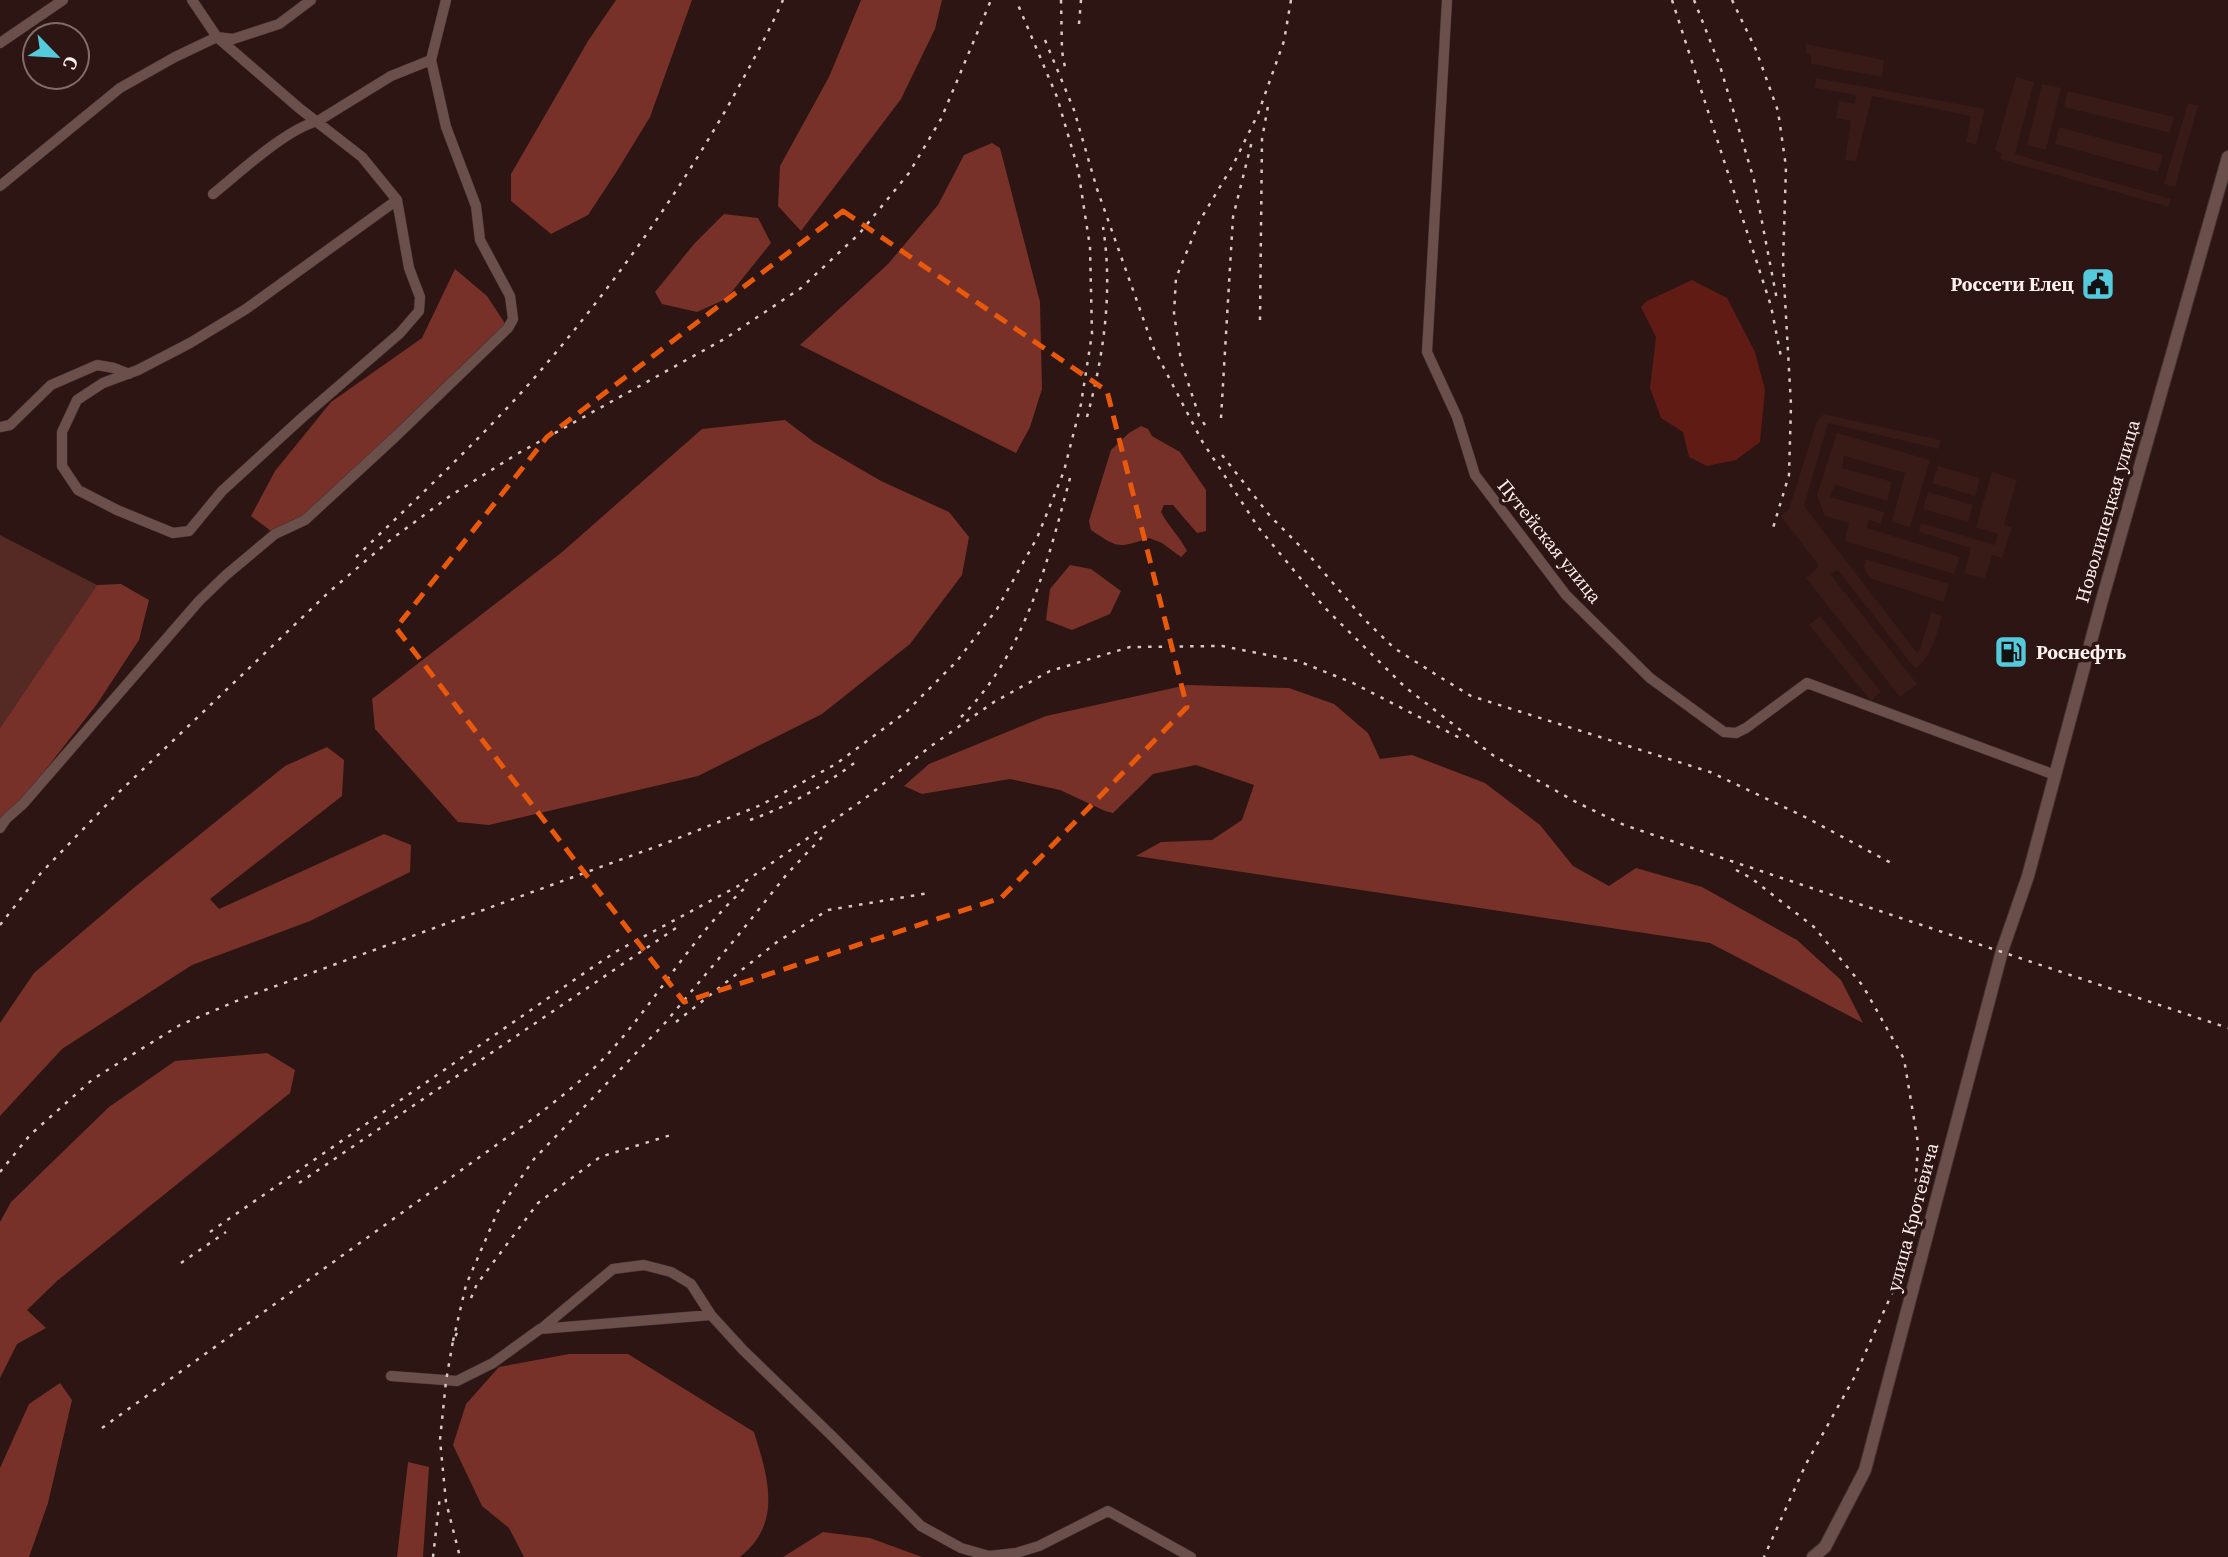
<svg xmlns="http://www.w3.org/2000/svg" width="2228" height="1557" viewBox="0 0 2228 1557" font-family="'Source Serif 4',serif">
	<rect width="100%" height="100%" fill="#2c1512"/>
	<path fill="#381b17" d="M1806 44 1884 60 1882 77 1811 64V56L1806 53Z
		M2016 77 2034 82 2015 154 2171 199 2169 207 2000 159 2001 153 1995 150Z
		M1816 78 1985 109 1976 145 1966 142 1971 116 1872 96 1856 161 1845 160 1851 121 1836 118 1839 101 1855 104 1856 95 1815 88Z
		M2042 84 2061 88 2046 150 2027 145Z
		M2068 91 2174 117 2170 133 2064 107Z
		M2188 103 2198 106 2175 187 2164 184Z
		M2059 127 2163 155 2158 172 2055 144Z
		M1824 414 1940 440 1939 449 1828 423 1804 506 1917 653 1920 650 1931 612 1942 616 1935 640 1928 655 1917 668 1913 666 1838 570 1830 574 1917 684 1900 697 1806 578 1819 566 1781 516 1789 509 1817 421Z
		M1837 433 1930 460 1910 527 1892 522 1905 473 1844 456 1842 468 1892 482 1887 501 1835 485 1830 497 1884 512 1881 524 1869 520 1867 528 1960 557 1954 574 1845 541 1849 523 1825 516 1817 495Z
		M1938 466 1980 478 1975 496 1932 483Z
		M1992 472 2017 480 2004 524 2012 527 2002 558 1992 555 1985 579 1964 573 1971 548 1919 532 1921 523 1995 545 1998 534 1976 527Z
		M1928 492 1973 505 1968 522 1923 509Z
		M1865 559 1949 584 1943 602 1870 578 1864 567Z
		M1820 616 1881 692 1871 701 1809 625Z"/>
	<path fill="#562a24" d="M0 535 97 585 0 728Z"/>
	<path fill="#773128" d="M616 0H692L650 117 617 171 588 215 551 234 511 201V174L588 41Z
		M861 0H942L935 29 901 99 801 231 778 206 780 166 829 77Z
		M992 143 1000 148 1040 302 1042 389 1030 427 1016 453 800 345 888 264 938 205 964 155Z
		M724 214 758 218 771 243 726 299 697 312 662 304 655 292 694 244Z
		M455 269 487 296 508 328 305 520 275 534 251 516 275 471 331 402 422 338Z
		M785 420 814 442 881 481 949 512 969 537 962 575 910 644 822 714 698 776 489 825 458 822 375 729 372 699 561 553 702 429Z
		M1141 426 1148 429 1152 436 1180 452 1206 490V531L1197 533 1173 505H1164L1161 512C1169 527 1180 537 1187 551L1181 557 1162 543 1149 538C1118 548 1119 549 1091 530L1089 521 1111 450 1129 433Z
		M1070 565 1091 569 1121 591 1110 614 1072 630 1046 620 1050 589Z
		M121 584 149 600 139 640 97 704 0 828V728L97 585Z
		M1187 685 1289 688 1334 704 1368 733 1380 759 1412 755 1485 783 1540 825 1573 866 1609 886 1636 868 1702 887 1797 940 1841 980 1863 1023 1710 943 1136 856 1161 842 1212 840 1242 820 1254 785 1196 765 1153 774 1113 813 1105 811 1060 790 1010 779 922 794 904 786 929 764 1046 716Z
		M327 747 344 760 342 796 210 899 219 909 384 834 411 845 410 872 310 921 192 965 62 1049 0 1116V1023L34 973 136 886 285 766Z
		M267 1053 295 1070 290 1093 57 1281 27 1310 46 1328 17 1344 0 1378V1222L11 1202 109 1107 175 1061Z
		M569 1354H628L754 1432C768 1477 783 1523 740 1557H524L509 1528 482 1506 453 1445 466 1404 499 1367Z
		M60 1383 72 1400 48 1503 29 1557H0V1468L29 1404Z
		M408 1462 429 1467 423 1557H397Z
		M823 1532 870 1538 922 1557H783Z"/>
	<path fill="#601c14" d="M1692 280 1727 298 1755 352 1765 390 1760 442 1736 460 1707 466 1689 457 1683 432 1661 418 1650 388 1656 337 1641 307 1647 301Z"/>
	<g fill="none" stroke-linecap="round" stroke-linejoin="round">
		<defs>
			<path id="minor" d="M192 0 217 37 299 108 362 157 397 200 409 268 420 297 419 311 400 333 304 416 222 491 189 531 173 533 117 510 78 490 62 466V432L77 400 103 383 138 370 190 343 246 309 397 200
				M1447 0 1427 352 1457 417 1475 475 1566 595 1650 678 1724 732 1736 733 1746 728 1807 683 2055 775
				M0 43 63 0
				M0 186 120 88 175 57 217 37 233 39 279 24 311 0
				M213 194C239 173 286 129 318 121L391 76 431 60
				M0 427 10 425 51 385 97 365 114 368 129 374
				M0 828 6 819 23 804 199 601 226 575 275 534 305 520 394 438 508 328 513 319 510 296 480 240 476 206 446 127 431 60 446 0
				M541 1329 613 1269 644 1265 671 1272 691 1284 711 1315
				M391 1376 457 1381 493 1363 540 1329 711 1315 743 1350 832 1436 921 1526 961 1548 989 1556 1016 1553 1039 1546 1108 1511 1191 1557"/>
			<path id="tertiary" d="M1813 1557 1825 1547 1865 1470 2002 951 2028 876 2102 600 2228 157"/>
		</defs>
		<use href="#minor" stroke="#423230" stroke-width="11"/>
		<use href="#tertiary" stroke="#423230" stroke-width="14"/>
		<use href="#minor" stroke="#6a4f4a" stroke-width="10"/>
		<use href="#tertiary" stroke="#6a4f4a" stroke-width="12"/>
		<path stroke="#d8c8c6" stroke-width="2.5" stroke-dasharray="3.5 7" stroke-linecap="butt" d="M1061 0 1062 51 1066 73
			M1672 0 1771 306 1781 357
			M1694 0 1720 66 1754 180 1777 300
			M1732 0 1756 50 1778 111 1786 167 1783 263 1791 405 1789 475 1773 528
			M1079 24 1081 0
			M1045 40 1074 110 1097 189 1154 349 1202 441 1258 527 1325 608 1405 687 1494 756 1576 802 1624 825 2228 1028
			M1260 320 1262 139 1268 106
			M1087 417C1104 355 1113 290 1103 227
			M1221 418 1233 217 1252 141
			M1205 425 1199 416 1181 361 1174 313 1176 278 1199 222 1233 165 1258 114 1284 41 1291 0
			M1222 455 1270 516 1308 554 1363 618 1394 648 1435 674 1471 696 1710 772 1807 818 1893 864
			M356 557C417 498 480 440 536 376 610 290 676 198 732 99 750 66 768 34 783 0
			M961 717C1025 654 1048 561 1070 478
			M750 820C789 806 824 786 857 761
			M1736 870 1751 878 1814 927 1863 986 1904 1059 1918 1143 1914 1215 1893 1291 1854 1378 1806 1464 1764 1557
			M0 925 41 873 116 795 329 592 389 541 450 496 517 454 726 338 801 288 859 234 909 173 941 119 991 0
			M676 1022 777 942 828 910 929 893
			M0 1172 30 1135 93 1079 180 1025 246 997 666 843 761 805 836 764 906 712 957 661 997 609 1037 538 1064 471 1081 404 1092 334 1090 247 1078 169 1057 97 1016 0
			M299 1183 676 928
			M210 1232 593 967 617 951 740 885 863 800 931 746 994 702 1050 671 1130 647 1222 646 1298 661 1353 683 1460 738
			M181 1263 226 1232
			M471 1298 477 1284 538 1203 600 1157 671 1135
			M457 1333 453 1341 446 1381 440 1440 446 1502 460 1557
			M453 1341 466 1285 498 1211 534 1159 665 1023 736 938 787 874 824 835
			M102 1428 534 1118C562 1096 592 1073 615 1046 660 995 695 933 746 887
			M433 1557 440 1496"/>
	</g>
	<path fill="none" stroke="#e8590c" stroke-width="5" stroke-dasharray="14 9" stroke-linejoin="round" d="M843 211 1107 391 1187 707 1001 898 684 1002 396 628 547 437Z"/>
	<defs>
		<symbol id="civic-square" viewBox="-11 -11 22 22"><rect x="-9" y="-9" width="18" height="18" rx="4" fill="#54cadd" stroke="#2c1512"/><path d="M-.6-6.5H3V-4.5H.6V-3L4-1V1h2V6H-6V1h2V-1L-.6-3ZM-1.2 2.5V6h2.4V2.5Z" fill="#111"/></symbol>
		<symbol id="fuel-square" viewBox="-11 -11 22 22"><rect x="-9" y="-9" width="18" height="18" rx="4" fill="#54cadd" stroke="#2c1512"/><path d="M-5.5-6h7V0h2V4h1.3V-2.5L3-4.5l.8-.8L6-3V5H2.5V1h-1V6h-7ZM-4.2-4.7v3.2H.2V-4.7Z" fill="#111"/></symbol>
	</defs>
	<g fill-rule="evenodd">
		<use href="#civic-square" x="2079" y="265" width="38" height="38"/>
		<use href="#fuel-square" x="1992" y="633" width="38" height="38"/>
	</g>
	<g text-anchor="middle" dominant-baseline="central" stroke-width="7" stroke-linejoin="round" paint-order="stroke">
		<g font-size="19" font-weight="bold" fill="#fef0ee" stroke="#2c1512" text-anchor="end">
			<text x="2074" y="284">Россети Елец</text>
			<text x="2036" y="652" text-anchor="start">Роснефть</text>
		</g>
		<g font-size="19" fill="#fef0ee" stroke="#2c1512">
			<text transform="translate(2107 511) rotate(-74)">Новолипецкая улица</text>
			<text transform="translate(1550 541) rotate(51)">Путейская улица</text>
			<text transform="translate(1912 1217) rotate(-75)">улица Кротевича</text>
		</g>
	</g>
	<g transform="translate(56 56) rotate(115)"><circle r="33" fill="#2c1512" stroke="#806d6a" stroke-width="2"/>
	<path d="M0-5L12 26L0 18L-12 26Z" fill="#54cadd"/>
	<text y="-10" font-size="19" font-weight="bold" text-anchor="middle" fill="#fef0ee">С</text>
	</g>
</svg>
